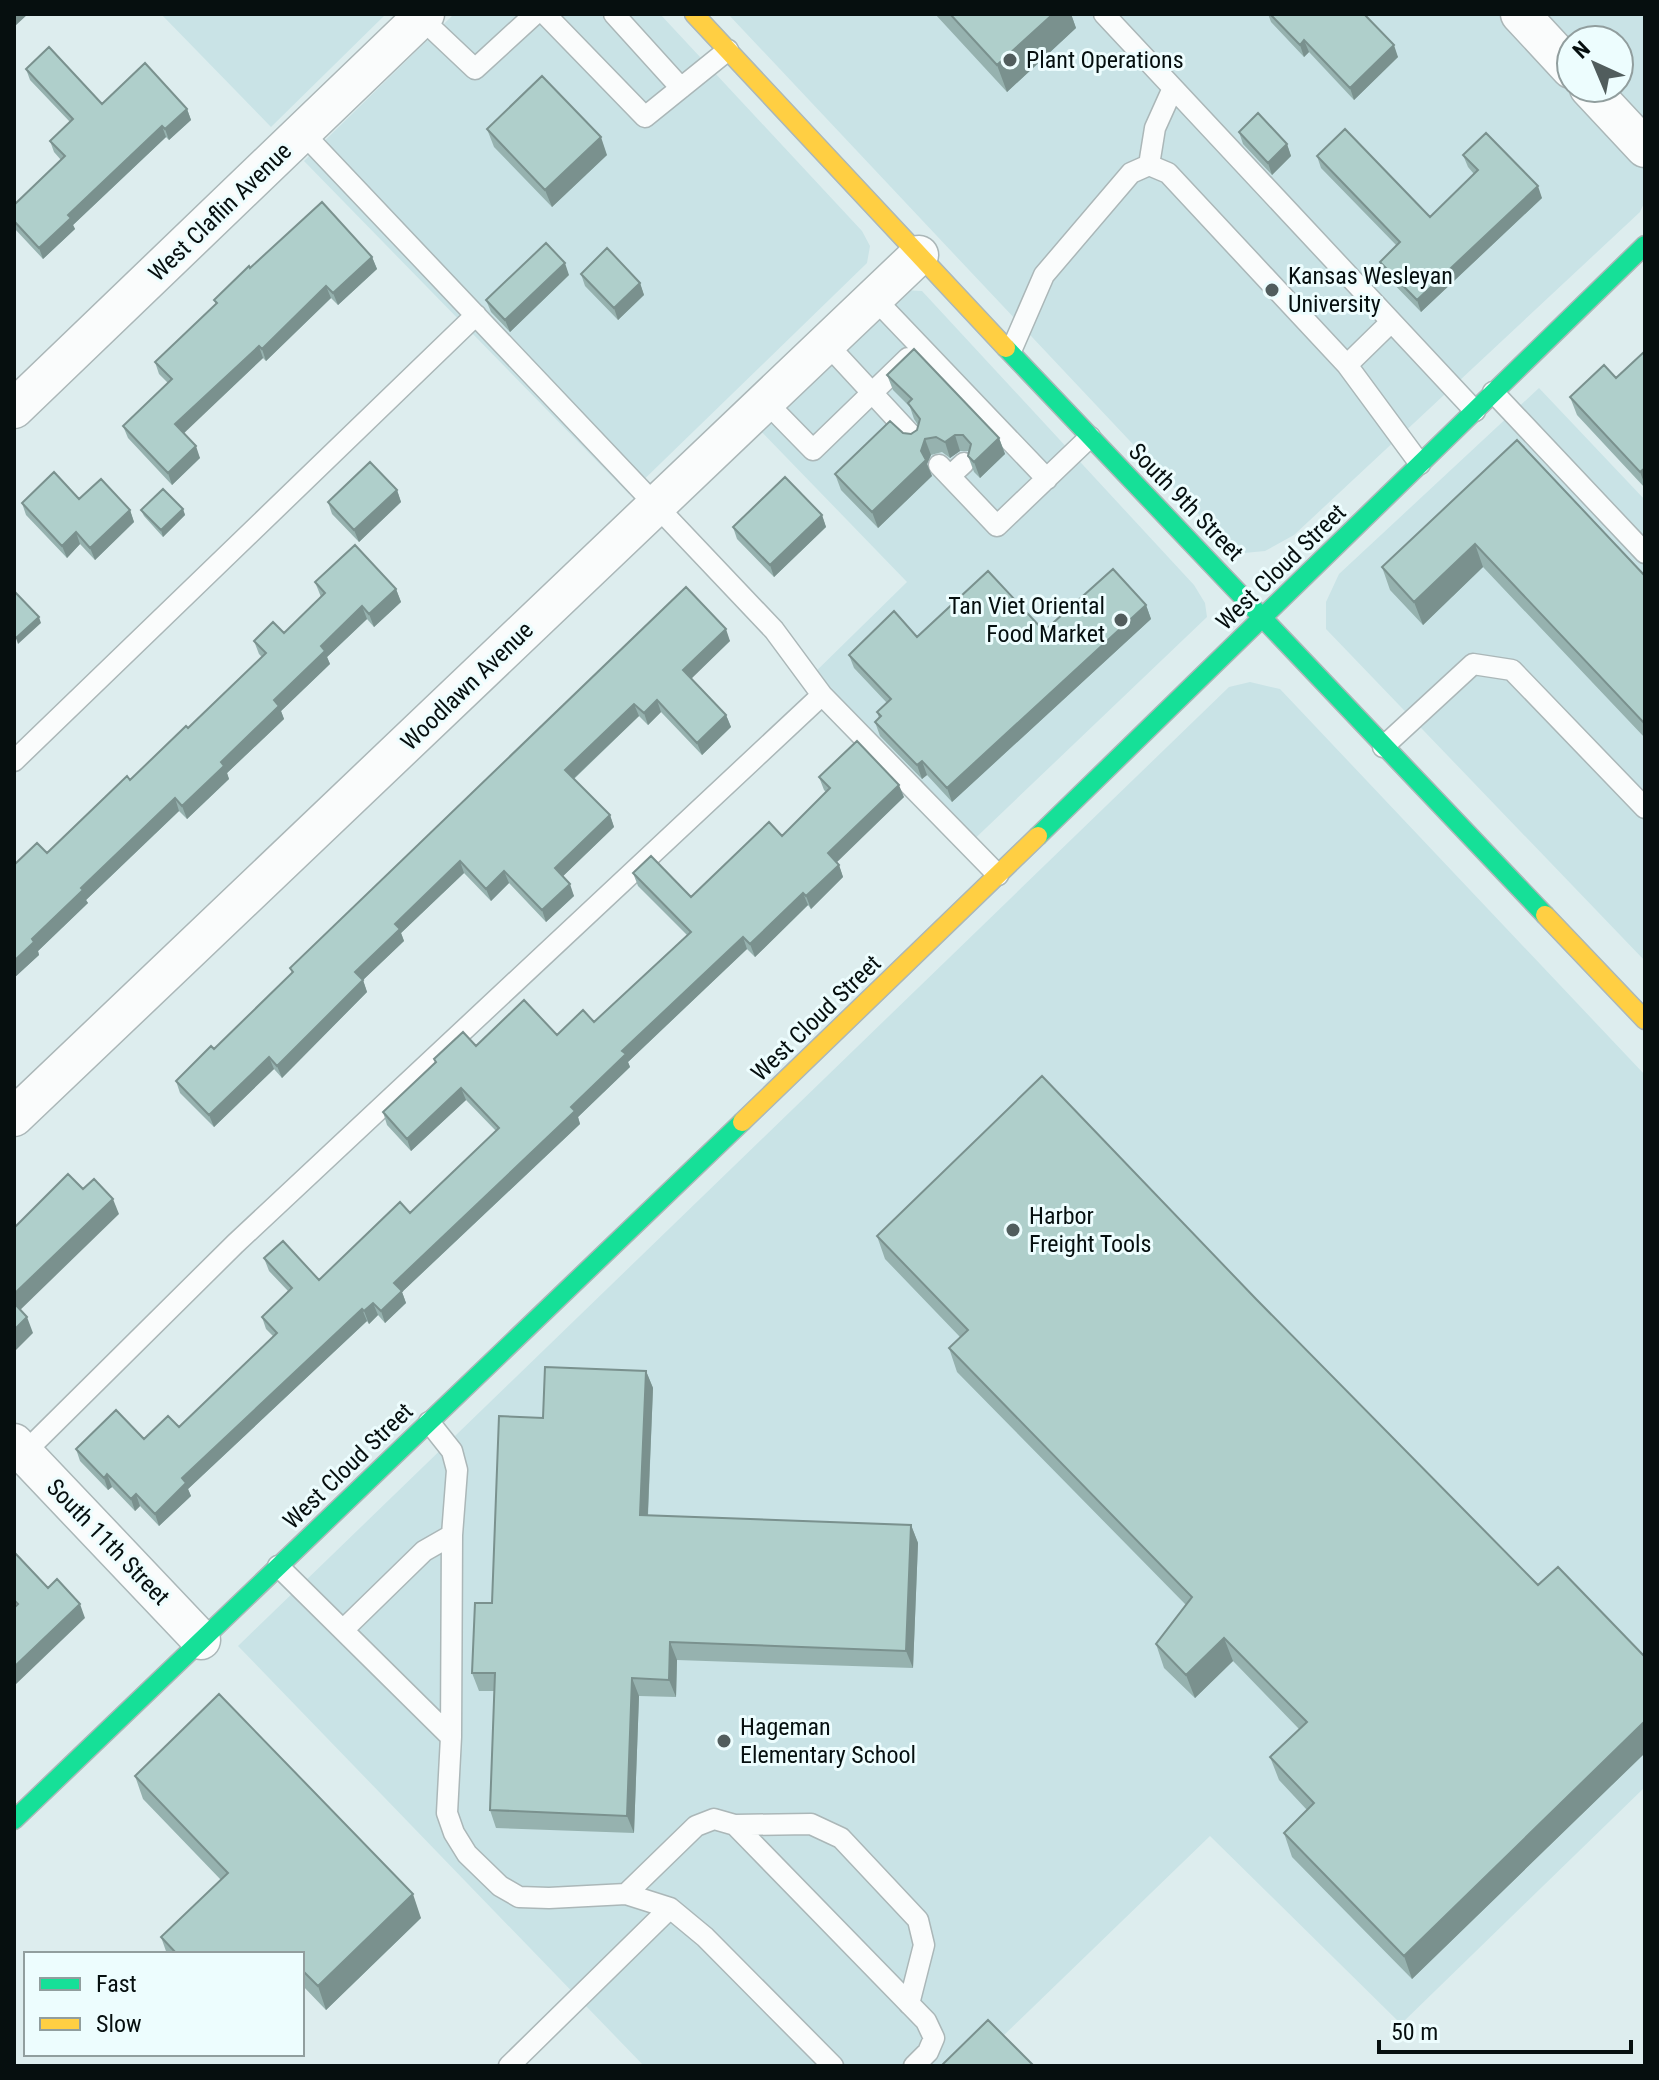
<svg xmlns="http://www.w3.org/2000/svg" width="1659" height="2080" viewBox="0 0 1659 2080" font-family="'Roboto Condensed',sans-serif">
	<rect width="100%" height="100%" fill="#ddedee"/>
	<path fill="#c9e3e6" fill-rule="evenodd" d="M161 14H386L271 127Z
		M454 14H660L862 231 870 246 867 263 629 494 304 161Z
		M728 14H1645V201L1640 212 1294 535 1265 551 1244 553 1225 542ZM1571 40H1619V88H1571Z
		M902 290 922 291 1194 585 1205 603 1207 617 965 848 805 682 907 582 758 428Z
		M1539 388 1645 500V961L1326 629V602L1339 574Z
		M1250 682 1280 689 1645 1075V1787L1401 2024 1210 1836 972 2066H644L238 1646 1229 687Z"/>
	<g fill="none" stroke-linecap="round" stroke-linejoin="round">
		<defs>
			<path id="lane" d="M545 14 645 117 728 50
				M614 14 681 88
				M1104 14 1475 411
				M421 18 475 69 535 14
				M302 132 774 630 822 695 998 875
				M1149 165 1155 128 1173 88
				M874 298 1047 479
				M826 343 913 437
				M1011 351 1044 275 1131 173 1149 165 1168 173 1347 365 1420 464
				M1347 365 1391 322
				M1493 392 1645 553
				M765 401 813 450 908 358
				M939 465 997 526 1090 437
				M950 476 964 463
				M1383 747 1473 664 1512 670 1645 808
				M14 761 476 315
				M429 1422 452 1451 457 1470 452 1535
				M20 1457 235 1244 822 695
				M278 1566 451 1737 452 1535 424 1551 343 1630
				M451 1737 447 1813 454 1833 467 1854 500 1886 519 1897 549 1898 626 1894 670 1908 705 1937 833 2066
				M735 1825 811 1824 841 1838 918 1920 924 1945 909 2004
				M626 1894 696 1826 714 1819 735 1825 926 2021 934 2038 928 2052 914 2066
				M509 2066 670 1908"/>
			<path id="street" d="M1520 14 1571 69
				M1589 88 1645 148
				M14 409 425 14
				M14 1117 919 255
				M14 1443 201 1640"/>
			<path id="fast" d="M1006 348 1545 915
				M1038 836 1645 245
				M14 1820 742 1122"/>
			<path id="slow" d="M694 14 1006 348
				M1545 915 1645 1020
				M742 1122 1038 836"/>
		</defs>
		<use href="#lane" stroke="#abb7b8" stroke-width="23"/>
		<use href="#street" stroke="#abb7b8" stroke-width="41"/>
		<use href="#fast" stroke="#abb7b8" stroke-width="21"/>
		<use href="#slow" stroke="#abb7b8" stroke-width="21"/>
		<use href="#lane" stroke="#fafcfc" stroke-width="20"/>
		<use href="#street" stroke="#fafcfc" stroke-width="38"/>
		<use href="#fast" stroke="#16e098" stroke-width="18"/>
		<use href="#slow" stroke="#ffcf43" stroke-width="18"/>
	</g>
	<path fill="#96b2af" d="M935 14H1071L1076 28 1007 92Z
		M1268 14H1364L1398 57 1354 100 1309 52 1304 57 1271 22Z
		M26 69 102 104 187 109 191 120 169 140 166 137 73 225 75 229 43 259 14 228V205L61 160 54 152 50 141 70 122 30 80Z
		M487 129 607 155 552 207 494 147Z
		M1239 132 1287 144 1291 156 1272 175 1243 144Z
		M1463 155 1542 198 1421 312 1384 274 1380 262 1397 246 1321 168 1317 156 1430 217 1474 174 1468 167Z
		M372 257 377 269 338 305 331 298 266 361 263 358 183 433 200 458 172 485 128 438 123 426 168 383 159 374 155 362 216 304 214 300 250 268Z
		M581 274 640 283 644 295 618 320 585 286Z
		M569 275 510 332 491 312 486 300Z
		M1645 351V488L1577 415 1570 397 1616 378Z
		M887 375 999 438 1005 454 980 478 974 472 968 456 969 451H960L950 458 942 452 931 455 927 464 932 476 878 528 841 490 835 474 917 430 918 425 914 419 910 407 893 390Z
		M1517 440 1645 576V738L1483 567 1423 625 1390 590 1382 567Z
		M397 490 401 502 359 542 332 514 328 502Z
		M79 499 130 510 134 522 95 560 80 544 67 558 26 515 22 503Z
		M183 509 185 515 163 537 144 516 141 510Z
		M822 515 826 527 774 577 737 539 733 527Z
		M315 582 396 589 401 602 374 627 367 619 327 657 330 664 281 711 284 719 227 773 229 779 187 819 179 811 86 900 88 903 38 951 39 955 14 978V865L47 853 188 728 262 657 259 654 254 641 284 633 321 597Z
		M686 587 730 641 691 678 726 715 731 727 702 755 661 712 648 725 639 716 574 779 610 815 614 827 563 876 574 896 546 922 509 883 491 901 464 873 401 933 404 941 363 980 367 992 282 1078 274 1069 214 1127 180 1093 176 1081 214 1049 292 973 290 968Z
		M1146 605 1151 619 952 802 927 775 922 779 880 736 875 722 879 718 877 712 887 703 854 668 849 655 917 637 1044 631Z
		M819 777 904 797 836 862 839 865 843 877 811 909 808 905 755 957 747 949 628 1062 630 1067 578 1117 580 1124 402 1292 406 1303 385 1323 378 1315 369 1324 367 1321 188 1489 191 1496 159 1526 140 1506 135 1511 112 1487 108 1490 80 1461 76 1449 144 1439 179 1427 273 1336 266 1329 262 1317 288 1291 269 1271 264 1258 319 1280 410 1213 496 1131 466 1100 411 1151 387 1125 383 1112 435 1063 434 1059 476 1046 557 1035 594 1022 687 935 638 886 633 873 691 897 782 836 826 792 824 790Z
		M877 1236 1256 1299 1538 1585 1645 1657V1753L1412 1979 1292 1857 1284 1833 1307 1810 1279 1780 1270 1757 1299 1729 1233 1661 1195 1698 1164 1668 1156 1644 1186 1605 957 1372 949 1348 960 1337 885 1259Z
		M646 1371 653 1388 648 1516 911 1525 918 1543 913 1668 677 1660 676 1697 639 1696 634 1833 496 1828 490 1810 494 1691H479L472 1673 543 1418Z
		M135 1776 421 1918 326 2010 302 1985V1954H167L161 1937 221 1880 143 1799Z"/>
	<path fill="#7a918e" d="M14 14H28L14 27Z
		M1053 14H1071L1076 28 1007 92 997 65Z
		M1304 40 1309 52 1304 57 1300 45Z
		M1394 45 1398 57 1354 100 1350 88Z
		M187 109 191 120 169 140 165 129Z
		M162 126 166 137 73 225 75 229 43 259 39 248 68 215Z
		M601 137 607 155 552 207 545 190Z
		M1287 144 1291 156 1272 175 1268 163Z
		M1538 186 1542 198 1421 312 1417 300Z
		M372 257 377 269 338 305 333 293Z
		M565 263 569 275 510 332 505 320Z
		M640 283 644 295 618 320 614 308Z
		M326 286 331 298 266 361 262 349Z
		M259 346 263 358 180 437 175 424Z
		M955 435 960 451 950 458 945 442Z
		M999 438 1005 454 980 478 974 462Z
		M925 439 931 455 927 464 932 476 878 528 872 512 921 451Z
		M196 446 200 458 172 485 168 473Z
		M1645 468V485L1640 472Z
		M397 490 401 502 359 542 354 530Z
		M183 509 185 515 163 537 161 530Z
		M130 510 134 522 95 560 90 548Z
		M822 515 826 527 774 577 770 565Z
		M76 532 80 544 67 558 62 546Z
		M1475 544 1483 567 1423 625 1414 602Z
		M396 589 401 602 374 627 369 614Z
		M1146 605 1151 619 952 802 947 788Z
		M362 606 367 619 327 657 330 664 281 711 284 719 227 773 229 779 187 819 182 806 321 646Z
		M39 617 41 623 18 644 16 638Z
		M726 629 730 641 688 682 683 670Z
		M657 700 661 712 648 725 644 713Z
		M634 704 639 716 570 782 565 770Z
		M726 715 731 727 702 755 697 743Z
		M922 761 927 775 922 779 917 765Z
		M899 785 904 797 833 866 828 853Z
		M175 798 179 811 86 900 88 903 38 951 39 955 14 978V961L32 939 81 888Z
		M610 815 614 827 559 880 555 868Z
		M460 861 464 873 401 933 404 941 363 980 367 992 282 1078 277 1066 395 924Z
		M839 865 843 877 811 909 806 896Z
		M504 871 509 883 491 901 486 889Z
		M570 884 574 896 546 922 542 910Z
		M803 893 808 905 755 957 750 944Z
		M743 937 747 949 628 1062 630 1067 578 1117 580 1124 402 1292 406 1303 385 1323 381 1311 394 1283 571 1107 622 1051Z
		M269 1057 274 1069 214 1127 209 1115Z
		M461 1088 466 1100 411 1151 407 1139Z
		M113 1199 119 1214 15 1315 14 1311V1294Z
		M373 1303 378 1315 369 1324 364 1311Z
		M362 1309 367 1321 188 1489 191 1496 159 1526 155 1514 182 1478Z
		M27 1317 33 1333 14 1352V1330Z
		M646 1371 653 1388 647 1533 640 1515Z
		M107 1474 112 1487 108 1490 104 1478Z
		M136 1494 140 1506 135 1511 131 1499Z
		M911 1525 918 1543 913 1668 906 1651Z
		M80 1604 85 1618 14 1686V1667Z
		M1224 1638 1233 1661 1195 1698 1186 1675Z
		M670 1642 677 1660 676 1697 669 1680Z
		M632 1678 639 1696 634 1833 627 1816Z
		M1645 1721V1753L1412 1979 1404 1956Z
		M413 1894 421 1918 326 2010 318 1986Z"/>
	<path fill="#afcfcb" stroke="#7a918e" stroke-width="2" d="M950 14H1053L997 65Z
		M1270 14H1364L1394 45 1350 88 1304 40 1300 45Z
		M49 47 102 104 145 63 187 109 165 129 162 126 68 215 71 218 39 248 14 221V205L65 156 50 141 73 119 26 69Z
		M542 76 601 137 545 190 487 129Z
		M1258 113 1287 144 1268 163 1239 132Z
		M1345 129 1430 217 1478 170 1463 155 1486 133 1538 186 1417 300 1380 262 1400 242 1317 156Z
		M322 202 372 257 333 293 326 286 262 349 259 346 175 424 196 446 168 473 123 426 172 379 155 362 217 303 214 300 249 266 250 268Z
		M546 243 565 263 505 320 486 300Z
		M607 248 640 283 614 308 581 274Z
		M914 349 999 438 974 462 968 456 971 444 963 435H955L945 442 936 437 925 439 921 451 926 460 872 512 835 474 890 421 903 433 911 434 917 430 920 419 908 403 912 399 887 375Z
		M1645 351V468L1640 472 1570 397 1604 365 1616 378Z
		M1517 440 1645 576V724L1475 544 1414 602 1382 567Z
		M370 462 397 490 354 530 328 502Z
		M54 472 79 499 101 479 130 510 90 548 76 532 62 546 22 503Z
		M785 477 822 515 770 565 733 527Z
		M163 489 183 509 161 530 141 510Z
		M355 545 396 589 369 614 362 606 321 646 325 651 274 700 279 706 221 762 224 766 182 806 175 798 81 888 83 890 32 939 34 942 14 961V865L37 843 47 853 127 776 130 780 186 726 188 728 266 653 254 641 273 622 284 633 325 593 315 582Z
		M1113 569 1146 605 947 788 922 761 917 765 875 722 881 716 877 712 891 699 849 655 894 611 917 637 988 571 1044 631Z
		M686 587 726 629 683 670 726 715 697 743 657 700 644 713 634 704 565 770 610 815 555 868 570 884 542 910 504 871 486 889 460 861 395 924 400 929 355 972 363 980 277 1066 269 1057 209 1115 176 1081 211 1046 214 1049 293 972 290 968Z
		M14 591 39 617 16 638 14 636Z
		M857 741 899 785 828 853 839 865 806 896 803 893 750 944 743 937 622 1051 626 1054 571 1107 575 1111 394 1283 402 1291 381 1311 373 1303 364 1311 362 1309 182 1478 186 1483 155 1514 136 1494 131 1499 107 1474 104 1478 76 1449 116 1410 144 1439 168 1416 179 1427 277 1333 262 1317 292 1288 264 1258 283 1241 319 1280 400 1202 410 1213 499 1128 461 1088 407 1139 383 1112 436 1062 434 1059 463 1032 476 1046 524 1000 557 1035 583 1010 594 1022 691 932 633 873 651 856 691 897 769 822 782 836 830 788 819 777Z
		M1042 1076 1256 1299 1538 1585 1558 1567 1645 1657V1721L1404 1956 1284 1833 1314 1803 1270 1757 1307 1722 1224 1638 1186 1675 1156 1644 1192 1597 949 1348 968 1330 877 1236Z
		M68 1174 83 1189 94 1179 113 1199 14 1294V1228Z
		M14 1303 27 1317 14 1330Z
		M545 1367 646 1371 640 1515 911 1525 906 1651 670 1642 669 1680 632 1678 627 1816 490 1810 495 1673H472L475 1603H492L499 1416 543 1418Z
		M14 1552 48 1588 57 1579 80 1604 14 1667V1608L18 1604 14 1600Z
		M219 1694 413 1894 318 1986 302 1970V1954H286L285 1953 284 1954H177L161 1937 228 1873 135 1776Z
		M988 2020 1034 2066H941Z"/>
	<g fill="#515d5d" stroke="#edfdfe" stroke-width="3">
		<circle cx="1010" cy="60" r="8"/>
		<circle cx="1272" cy="290" r="8"/>
		<circle cx="1121" cy="620" r="8"/>
		<circle cx="1013" cy="1230" r="8"/>
		<circle cx="724" cy="1741" r="8"/>
	</g>
	<g text-anchor="middle" dominant-baseline="central" stroke-width="6" stroke-linejoin="round" paint-order="stroke">
		<g font-size="24" fill="#060f0f" stroke="#edfdfe" text-anchor="start">
			<text x="1026" y="60">Plant Operations</text>
			<text x="1288" y="276">Kansas Wesleyan<tspan x="1288" dy="28">University</tspan></text>
			<text x="1105" y="606" text-anchor="end">Tan Viet Oriental<tspan x="1105" dy="28">Food Market</tspan></text>
			<text x="1029" y="1216">Harbor<tspan x="1029" dy="28">Freight Tools</tspan></text>
			<text x="740" y="1727">Hageman<tspan x="740" dy="28">Elementary School</tspan></text>
		</g>
		<g font-size="24" fill="#060f0f" stroke="#edfdfe">
			<text transform="translate(220 212) rotate(-44)">West Claflin Avenue</text>
			<text transform="translate(1186 502) rotate(46)">South 9th Street</text>
			<text transform="translate(1281 567) rotate(-44)">West Cloud Street</text>
			<text transform="translate(467 686) rotate(-44)">Woodlawn Avenue</text>
			<text transform="translate(816 1018) rotate(-44)">West Cloud Street</text>
			<text transform="translate(348 1466) rotate(-44)">West Cloud Street</text>
			<text transform="translate(108 1542) rotate(46)">South 11th Street</text>
		</g>
	</g>
	<rect width="1659" height="2080" fill="none" stroke="#060f0f" stroke-width="32"/>
	<rect x="24" y="1952" width="280" height="104" fill="#edfdfe" stroke="#919e9e" stroke-width="2"/>
	<rect x="40" y="1978" width="40" height="12" fill="#16e098" stroke="#919e9e" stroke-width="2"/>
	<text x="96" y="1992" font-size="24" fill="#060f0f">Fast</text>
	<rect x="40" y="2018" width="40" height="12" fill="#ffcf43" stroke="#919e9e" stroke-width="2"/>
	<text x="96" y="2032" font-size="24" fill="#060f0f">Slow</text>
	<g transform="translate(1595 64) rotate(316)"><circle r="38" fill="#edfdfe" stroke="#919e9e" stroke-width="2"/>
	<path d="M0-6L14 30L0 20L-14 30Z" fill="#515d5d"/>
	<text y="-12" font-size="22" font-weight="bold" text-anchor="middle" fill="#060f0f">N</text>
	</g>
	<path d="M1379 2040v12h252v-12" fill="none" stroke="#060f0f" stroke-width="4"/>
	<text x="1391" y="2040" font-size="24" fill="#060f0f" stroke="#edfdfe" stroke-width="6" paint-order="stroke">50 m</text>
</svg>
